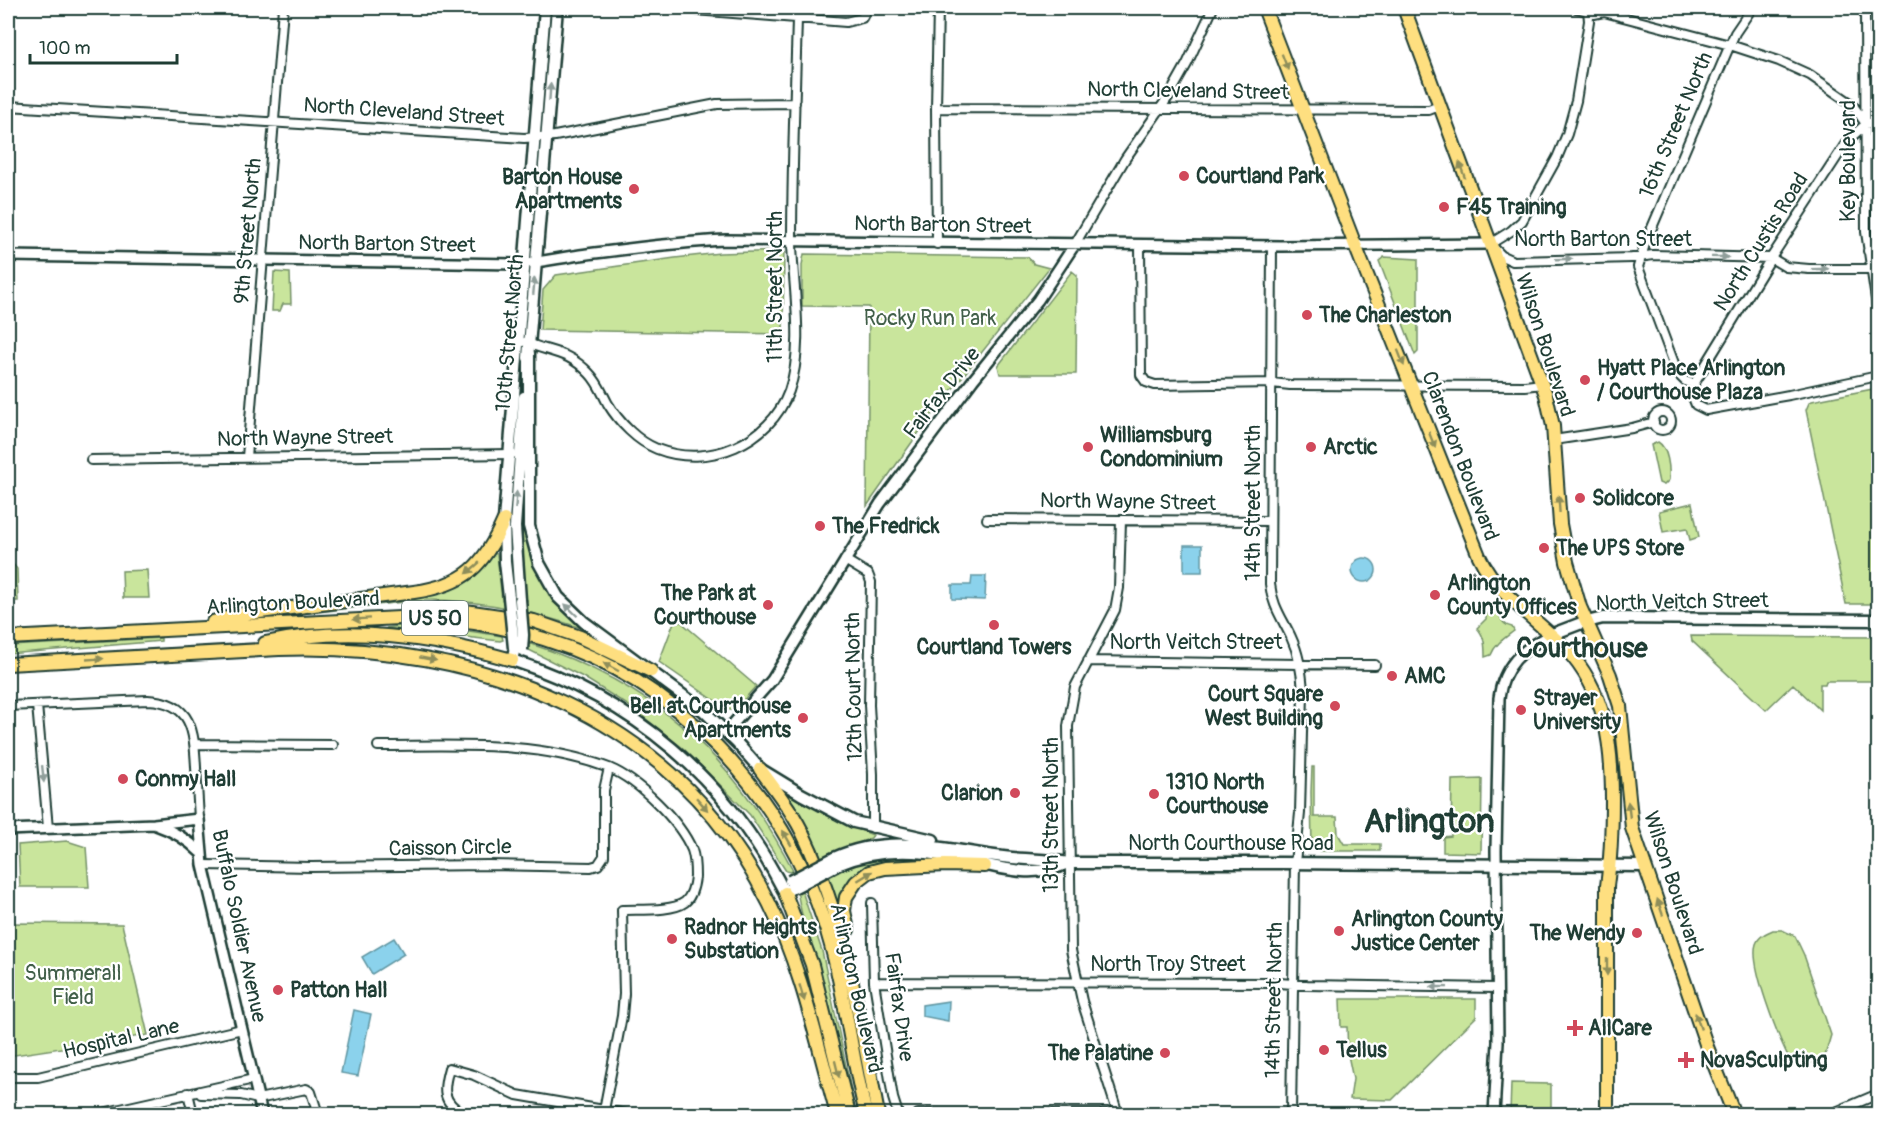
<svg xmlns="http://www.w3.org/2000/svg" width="1886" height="1122" viewBox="0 0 1886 1122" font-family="Pangolin,sans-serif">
	<rect width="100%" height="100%" fill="#fff"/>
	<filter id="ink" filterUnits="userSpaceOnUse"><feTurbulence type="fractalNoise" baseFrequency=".0167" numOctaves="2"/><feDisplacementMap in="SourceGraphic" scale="12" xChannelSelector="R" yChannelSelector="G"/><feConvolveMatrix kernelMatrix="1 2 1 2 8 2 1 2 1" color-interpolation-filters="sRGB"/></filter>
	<g filter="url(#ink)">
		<path fill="#c9e59c" stroke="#749168" stroke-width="1.5" d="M784 251 783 334 540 330 543 290 556 275 675 258 720 253Z
			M804 254 1028 257 1034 264 1049 268 927 421 867 506 869 307 802 306V265Z
			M1384 257 1418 259V352L1415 355 1379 261Z
			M1072 271 1077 275 1076 374H1000L998 366Z
			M274 272 290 273 291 304H283L280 311H272Z
			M1878 388V604H1846L1806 410 1809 403 1812 401Z
			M1658 442C1668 448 1670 468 1669 480L1664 485 1659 483 1651 445Z
			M523 474C523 548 528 577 584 629 531 611 472 597 416 601 373 604 330 612 287 615L425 595 493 553 497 554 502 600 524 605 519 550Z
			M1692 503 1699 537 1690 540 1687 528 1663 532 1659 511Z
			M8 558 17 569 18 601H8Z
			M147 570 149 598H123L122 571Z
			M1496 609C1502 616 1500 625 1512 627L1514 631C1505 638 1495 644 1491 655L1485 657C1485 647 1485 636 1477 628L1486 619V615Z
			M674 622H681L756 686 734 711 727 709 659 662Z
			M399 626 449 628 502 636 503 640 500 641 386 628Z
			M1691 636 1878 637V681H1826L1825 684H1820V710L1793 684 1766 710 1692 641Z
			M161 638V641L8 654V646Z
			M528 643C652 683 733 755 793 870L791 872 786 871 750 815 684 749 631 707 583 677 529 650Z
			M1312 767H1314V817H1337L1338 834 1344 844H1380V851H1320L1312 848 1311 792Z
			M1482 779 1481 853 1443 852V837L1451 836 1452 780Z
			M787 793 847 825 873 835 871 838 832 854 860 860 905 856 944 859 852 879 843 891 838 905 818 849 786 794Z
			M67 841 86 847 89 887H20L18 845Z
			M801 888 822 951 856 1114H853C844 1074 836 1033 825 992 816 958 802 925 797 890Z
			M8 923 122 924 148 1035 8 1056Z
			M1773 930H1782L1795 936 1804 955 1831 1035 1824 1059 1820 1061 1809 1064 1790 1060C1779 1039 1749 965 1756 944 1759 936 1766 933 1773 930Z
			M1340 999H1476V1017L1392 1100 1350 1099 1353 1079 1348 1055 1347 1027H1341Z
			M1511 1083 1551 1084V1114H1510Z"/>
		<path fill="#8bd2ec" stroke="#6096a2" stroke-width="1.5" d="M1184 545H1202V572H1184Z
			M1352 570a12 12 0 1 1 24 0a12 12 0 1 1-24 0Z
			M972 576H986L985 600 952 599V585H971Z
			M394 938 404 954 372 974 362 957Z
			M949 1001 948 1021 922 1016V1005Z
			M354 1010 371 1014 358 1076 341 1073Z"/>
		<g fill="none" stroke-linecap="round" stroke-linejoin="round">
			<defs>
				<path id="minor" d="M669 8 846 22 862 18 867 8
					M1576 8 1591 12V10
					M1752 8 1735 33 1645 244 1638 267 1678 374 1685 381 1694 384 1692 395 1696 405 1706 410 1789 395 1878 376
					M1865 8 1866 232 1878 313
					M1588 10 1589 21 1576 101 1567 134 1557 158 1522 221 1511 231 1490 244 1502 256 1513 261 1632 258 1653 255 1771 258 1786 267 1809 269H1870
					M1591 12 1594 14 1604 12 1730 45 1779 61 1810 75 1852 104 1866 124 1878 122
					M8 106 524 138 555 136 717 104 795 103
					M936 108 1429 110 1439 106
					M937 244 936 108 938 8
					M1075 244 1125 159 1169 96 1187 64 1213 8
					M1140 244 1141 375 1146 382 1155 385 1272 383 1290 385 1525 386 1542 384
					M1272 246 1270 584C1272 605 1282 618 1291 637 1299 654 1302 673 1303 692L1300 813 1295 863 1291 1114
					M1868 251 1878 249
					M525 342C550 353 567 350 589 373 598 382 602 393 608 404 619 422 637 441 657 449 708 469 770 443 789 391 805 345 793 290 792 242 792 168 795 93 797 19
					M1694 384 1771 258 1848 140 1866 124
					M1653 421a9 9 0 1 1 18 0a9 9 0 1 1-18 0Z
					M1554 440 1632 428 1654 422
					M247 457 283 8
					M91 460 512 454
					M987 519 1269 521
					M845 560 868 574 871 582 869 705 873 774V828
					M1088 661 1375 665
					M37 705 48 828
					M8 706 148 700C192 702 194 731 196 767 197 784 198 802 199 819
					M195 744 333 745
					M378 746C455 746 536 740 609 768 638 780 680 821 692 850 695 858 695 869 695 877 694 886 692 896 685 902 672 912 638 909 622 910L624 994 622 1016 604 1110
					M203 865 311 867 488 865 591 867 598 865 604 856V790L609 768
					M872 903 874 982 893 1098 898 1114
					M874 982 1279 983 1307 985 1497 988
					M8 1077H38L242 1029
					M188 1093 193 1114
					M201 1094 241 1095 258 1099 306 1089 311 1092 318 1114
					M98 1114 254 1079
					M464 1114C441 1102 443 1089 449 1068L474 1075 517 1095 627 1114
					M918 1114H1003
					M1023 1114H1118
					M1118 1114 1082 1001 1071 950 1068 726 1075 687 1115 610 1119 588 1121 520
					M1831 1114 1878 1094"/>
				<path id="tertiary" d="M8 256 516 264C538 263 558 258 580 255 628 249 677 242 726 240L1280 246 1490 244
					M726 732 772 680 880 504 973 380 1038 300 1075 244
					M156 825C174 831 187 839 200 852
					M8 830 154 824 199 819 203 865 262 1114
					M1494 1114 1498 1042 1496 851 1499 698C1503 666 1522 649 1550 635"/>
				<path id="secondary" d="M529 353V526L539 563 558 597 584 622 704 711 737 743 760 769 801 794 854 822 933 840
					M528 358 557 8
					M509 597 505 562 504 520 545 8
					M520 600 515 527 524 397
					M1550 635 1579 624 1603 618 1878 620
					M514 652 512 660C634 700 727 779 785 893L790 889
					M834 858C890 832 946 850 1003 857 1025 860 1047 859 1069 863H1281L1645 866
					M837 865C871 850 910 849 946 856 988 863 1027 882 1068 863"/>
				<path id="primary" d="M1264 8 1355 245 1479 556C1498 596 1536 618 1566 649 1606 692 1612 743 1612 799 1612 828 1611 857 1607 886V1114
					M1404 8 1546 395 1553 426 1560 524 1567 562 1580 607 1610 675 1620 706 1632 828 1707 1047 1734 1114"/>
				<path id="trunk" d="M421 612 445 608 534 621 580 637 651 671
					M213 622 237 615 414 592C465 585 484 566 504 520
					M8 638 419 617C462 620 503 626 544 639 676 680 779 789 823 919 844 981 850 1051 866 1114
					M265 643C349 625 431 637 512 660
					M8 664 279 649C478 642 676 715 769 903 802 969 817 1044 837 1114
					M760 769C776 791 794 813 805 838 846 925 860 1021 878 1114
					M785 893 812 965 849 1114
					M848 930 844 911 846 897 856 882 869 872 885 868 945 865 985 866"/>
			</defs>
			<use href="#minor" stroke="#1f3d34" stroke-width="12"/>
			<use href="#tertiary" stroke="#1f3d34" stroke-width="14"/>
			<use href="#secondary" stroke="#1f3d34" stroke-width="15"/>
			<use href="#primary" stroke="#1f3d34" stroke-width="16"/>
			<use href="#trunk" stroke="#1f3d34" stroke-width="16"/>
			<use href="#minor" stroke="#fff" stroke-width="8"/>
			<use href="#tertiary" stroke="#fff" stroke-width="9"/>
			<use href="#secondary" stroke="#fff" stroke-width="10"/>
			<use href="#primary" stroke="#fedf80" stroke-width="12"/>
			<use href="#trunk" stroke="#fedf80" stroke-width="12"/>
			<defs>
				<path id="secondary-bridge" d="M509 597 514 648
					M520 600 523 635 522 650
					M790 881 834 858
					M793 888 837 865"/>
			</defs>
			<use href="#secondary-bridge" stroke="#1f3d34" stroke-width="15" stroke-linecap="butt"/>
			<use href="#secondary-bridge" stroke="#fff" stroke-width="10"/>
		</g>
		<defs><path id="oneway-solid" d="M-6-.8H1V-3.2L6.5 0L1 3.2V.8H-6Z" transform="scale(1.5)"/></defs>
		<g fill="#8e8e5a">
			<use href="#oneway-solid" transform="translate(1285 62) rotate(69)"/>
			<use href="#oneway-solid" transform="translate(1462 170) rotate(-110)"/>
			<use href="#oneway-solid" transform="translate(1401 358) rotate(69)"/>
			<use href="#oneway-solid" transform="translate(1432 440) rotate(68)"/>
			<use href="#oneway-solid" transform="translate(1559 504) rotate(-94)"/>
			<use href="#oneway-solid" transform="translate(473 568) rotate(139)"/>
			<use href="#oneway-solid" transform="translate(361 619) rotate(176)"/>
			<use href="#oneway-solid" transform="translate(95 659) rotate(-3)"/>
			<use href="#oneway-solid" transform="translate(428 659) rotate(11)"/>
			<use href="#oneway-solid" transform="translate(611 667) rotate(-152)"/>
			<use href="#oneway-solid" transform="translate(702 804) rotate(49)"/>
			<use href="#oneway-solid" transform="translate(1629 810) rotate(-97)"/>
			<use href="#oneway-solid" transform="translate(787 838) rotate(-120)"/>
			<use href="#oneway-solid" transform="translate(865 876) rotate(-32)"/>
			<use href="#oneway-solid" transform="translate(1660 907) rotate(-109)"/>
			<use href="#oneway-solid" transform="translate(1607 967) rotate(90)"/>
			<use href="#oneway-solid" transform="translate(802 993) rotate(73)"/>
			<use href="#oneway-solid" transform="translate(1698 1021) rotate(-109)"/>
			<use href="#oneway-solid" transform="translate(837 1069) rotate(76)"/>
		</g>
		<g fill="#8f9e9a">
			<use href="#oneway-solid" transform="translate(550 92) rotate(-86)"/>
			<use href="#oneway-solid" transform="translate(1720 257) rotate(1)"/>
			<use href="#oneway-solid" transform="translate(1564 259) rotate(-2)"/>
			<use href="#oneway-solid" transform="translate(1820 269) rotate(-1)"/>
			<use href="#oneway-solid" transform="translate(534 286) rotate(-85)"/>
			<use href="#oneway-solid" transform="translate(516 500) rotate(-86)"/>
			<use href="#oneway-solid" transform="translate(571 610) rotate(-136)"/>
			<use href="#oneway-solid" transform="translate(43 774) rotate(84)"/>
			<use href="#oneway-solid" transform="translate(1439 987) rotate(-179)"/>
		</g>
	</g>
	<g fill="#d1495b" stroke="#fff" stroke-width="2">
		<circle cx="1184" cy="176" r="6"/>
		<circle cx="634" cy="189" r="6"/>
		<circle cx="1444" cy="207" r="6"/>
		<circle cx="1307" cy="315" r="6"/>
		<circle cx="1585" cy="380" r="6"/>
		<circle cx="1088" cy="447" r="6"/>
		<circle cx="1311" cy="447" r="6"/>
		<circle cx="1580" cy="498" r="6"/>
		<circle cx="820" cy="526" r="6"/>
		<circle cx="1544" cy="548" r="6"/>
		<circle cx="1435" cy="595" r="6"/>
		<circle cx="768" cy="605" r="6"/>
		<circle cx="994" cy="625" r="6"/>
		<circle cx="1392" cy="676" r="6"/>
		<circle cx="1335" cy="706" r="6"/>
		<circle cx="1521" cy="710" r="6"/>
		<circle cx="803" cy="718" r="6"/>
		<circle cx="123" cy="779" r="6"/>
		<circle cx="1015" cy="793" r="6"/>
		<circle cx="1154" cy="794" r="6"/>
		<circle cx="1339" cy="931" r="6"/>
		<circle cx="1637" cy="933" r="6"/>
		<circle cx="672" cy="939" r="6"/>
		<circle cx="278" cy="990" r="6"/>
		<path d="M1572 1019h6v6h6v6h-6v6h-6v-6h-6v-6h6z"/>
		<circle cx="1324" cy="1050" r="6"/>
		<circle cx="1165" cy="1053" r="6"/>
		<path d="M1683 1051h6v6h6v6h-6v6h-6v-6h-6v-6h6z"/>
	</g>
	<g text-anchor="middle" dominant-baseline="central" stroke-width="4.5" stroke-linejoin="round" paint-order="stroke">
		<rect fill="#fff" stroke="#627771" stroke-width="1.5" x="402" y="601" width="66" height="34" rx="4.5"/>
		<g font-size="20" font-weight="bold" fill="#1f3d34">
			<text x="435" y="618">US 50</text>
		</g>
		<g font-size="21" fill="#1f3d34" stroke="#fff">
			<text transform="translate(1188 91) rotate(1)">North Cleveland Street</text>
			<text transform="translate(404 112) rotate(4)">North Cleveland Street</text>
			<text transform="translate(1676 125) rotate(-67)">16th Street North</text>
			<text transform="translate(1848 161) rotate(-90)">Key Boulevard</text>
			<text transform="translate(943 225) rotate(1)">North Barton Street</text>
			<text transform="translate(248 231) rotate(-85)">9th Street North</text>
			<text x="1603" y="239">North Barton Street</text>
			<text transform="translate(1761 242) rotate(-58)">North Custis Road</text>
			<text transform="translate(387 244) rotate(1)">North Barton Street</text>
			<text transform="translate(775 287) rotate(-90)">11th Street North</text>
			<text transform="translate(510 333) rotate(-85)">10th Street North</text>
			<text transform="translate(1545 345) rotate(72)">Wilson Boulevard</text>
			<text transform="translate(942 393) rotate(-52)">Fairfax Drive</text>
			<text transform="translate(305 438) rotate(-1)">North Wayne Street</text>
			<text transform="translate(1460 456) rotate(69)">Clarendon Boulevard</text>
			<text transform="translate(1128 502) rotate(1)">North Wayne Street</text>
			<text transform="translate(1253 503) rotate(-90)">14th Street North</text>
			<text transform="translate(1682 602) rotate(-1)">North Veitch Street</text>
			<text transform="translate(293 603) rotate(-3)">Arlington Boulevard</text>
			<text x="1196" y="642">North Veitch Street</text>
			<text transform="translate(854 687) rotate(-91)">12th Court North</text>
			<text transform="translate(1051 815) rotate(-90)">13th Street North</text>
			<text x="1231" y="843">North Courthouse Road</text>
			<text transform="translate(450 848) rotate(-1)">Caisson Circle</text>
			<text transform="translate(1673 883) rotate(72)">Wilson Boulevard</text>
			<text transform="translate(239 926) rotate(78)">Buffalo Soldier Avenue</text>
			<text x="1168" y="964">North Troy Street</text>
			<text transform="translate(856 988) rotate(77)">Arlington Boulevard</text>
			<text transform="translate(1274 1000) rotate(-89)">14th Street North</text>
			<text transform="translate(899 1007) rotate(82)">Fairfax Drive</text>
			<text transform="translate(121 1039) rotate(-13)">Hospital Lane</text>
		</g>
		<g font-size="21" font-weight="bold" fill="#1f3d34" stroke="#fff" text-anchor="start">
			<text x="1196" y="176">Courtland Park</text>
			<text x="622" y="177" text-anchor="end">Barton House<tspan x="622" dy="24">Apartments</tspan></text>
			<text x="1456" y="207">F45 Training</text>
			<text x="1319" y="315">The Charleston</text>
			<text x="1597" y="368">Hyatt Place Arlington<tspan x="1597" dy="24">/ Courthouse Plaza</tspan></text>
			<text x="1100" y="435">Williamsburg<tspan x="1100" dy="24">Condominium</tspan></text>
			<text x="1323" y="447">Arctic</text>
			<text x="1592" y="498">Solidcore</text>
			<text x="832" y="526">The Fredrick</text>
			<text x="1556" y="548">The UPS Store</text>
			<text x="1447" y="583">Arlington<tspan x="1447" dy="24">County Offices</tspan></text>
			<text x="756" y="593" text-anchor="end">The Park at<tspan x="756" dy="24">Courthouse</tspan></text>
			<text x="994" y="647" text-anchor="middle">Courtland Towers</text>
			<text x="1404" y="676">AMC</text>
			<text x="1323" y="694" text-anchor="end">Court Square<tspan x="1323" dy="24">West Building</tspan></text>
			<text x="1533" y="698">Strayer<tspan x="1533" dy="24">University</tspan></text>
			<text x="791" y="706" text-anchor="end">Bell at Courthouse<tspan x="791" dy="24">Apartments</tspan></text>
			<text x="135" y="779">Conmy Hall</text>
			<text x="1166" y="782">1310 North<tspan x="1166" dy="24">Courthouse</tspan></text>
			<text x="1003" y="793" text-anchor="end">Clarion</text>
			<text x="1351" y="919">Arlington County<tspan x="1351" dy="24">Justice Center</tspan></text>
			<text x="684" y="927">Radnor Heights<tspan x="684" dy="24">Substation</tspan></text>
			<text x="1625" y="933" text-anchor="end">The Wendy</text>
			<text x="290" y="990">Patton Hall</text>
			<text x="1588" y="1028">AllCare</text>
			<text x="1336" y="1050">Tellus</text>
			<text x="1153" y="1053" text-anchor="end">The Palatine</text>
			<text x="1700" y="1060">NovaSculpting</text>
		</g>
		<g font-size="21" fill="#415f49" stroke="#fff">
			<text x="930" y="318">Rocky Run Park</text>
			<text x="73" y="973">Summerall<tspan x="73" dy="24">Field</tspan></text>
		</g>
		<g font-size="27" font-weight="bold" fill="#1f3d34" stroke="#fff">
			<text x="1582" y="648">Courthouse</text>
		</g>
		<g font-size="33" font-weight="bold" fill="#1f3d34" stroke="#fff">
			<text x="1429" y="821">Arlington</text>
		</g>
	</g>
	<rect width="1886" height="1122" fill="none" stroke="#fff" stroke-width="30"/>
	<rect x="15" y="15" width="1856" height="1092" fill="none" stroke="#1f3d34" stroke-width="2" filter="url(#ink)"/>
	<path d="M30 54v9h147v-9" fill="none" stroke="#1f3d34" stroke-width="3"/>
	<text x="39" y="54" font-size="18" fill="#1f3d34" stroke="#ffffff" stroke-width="4.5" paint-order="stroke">100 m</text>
</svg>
